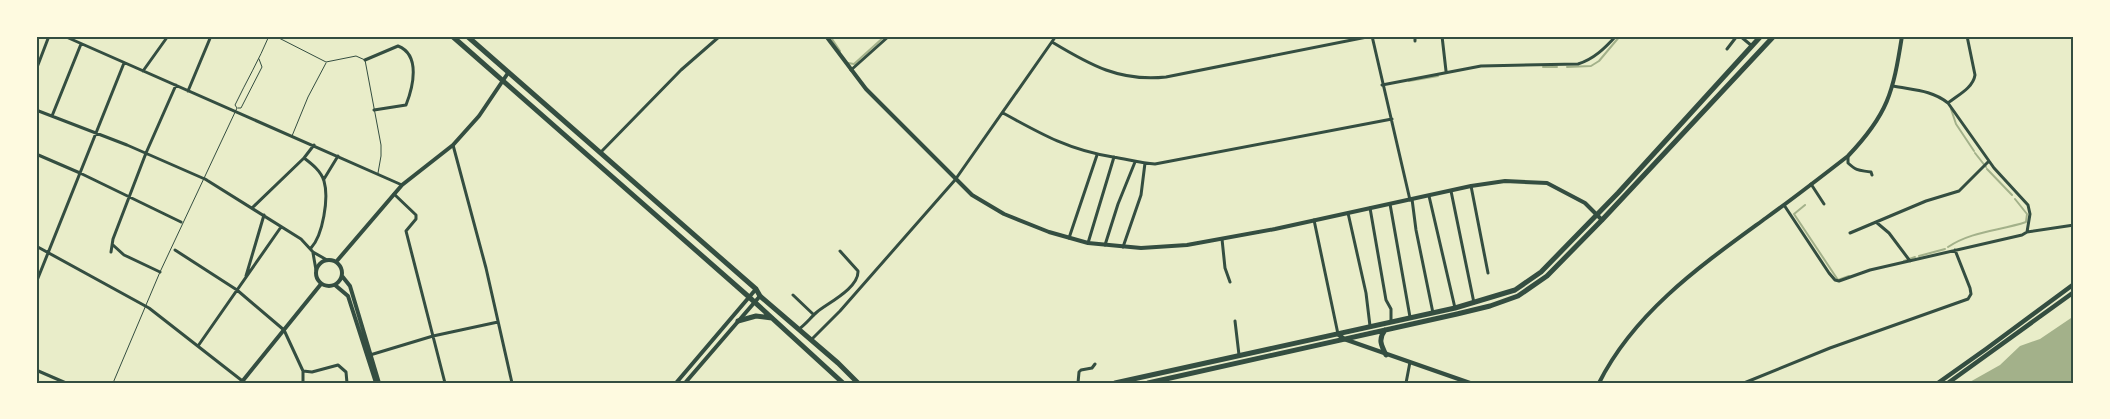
<svg xmlns="http://www.w3.org/2000/svg" width="2110" height="419" viewBox="0 0 2110 419" font-family="'Archivo Narrow',sans-serif">
	<rect width="100%" height="100%" fill="#e9edc9"/>
	<path fill="#a3b18a" d="M2074 316V383H1968L2000 365 2020 346 2040 339Z"/>
	<g fill="none" stroke-linecap="round" stroke-linejoin="round">
		<path stroke="#a3b18a" stroke-width="2" d="M830 36 840 51
			M848 63 854 64 885 36
			M1543 67H1557
			M1567 67 1591 66 1599 61 1620 36
			M1409 81 1438 76
			M1951 109 1956 124 1974 151
			M1975 153 1986 167
			M1987 169 2012 195
			M1805 205 1794 214 1838 280 1849 276
			M1948 247C1972 231 1999 231 2026 222L2027 214 2015 199
			M1919 256 1945 249
			M1904 261 1915 257"/>
		<path stroke="#344e41" stroke-width="1" d="M275 36 326 62 356 56 365 60 381 145V156L378 173
			M238 108H241L262 67 259 59
			M292 136 308 97 326 63
			M113 383 160 272 237 108 235 105C246 82 259 60 269 36"/>
		<path stroke="#344e41" stroke-width="3" d="M64 36 402 185
			M1372 36 1410 200
			M1442 36 1446 71
			M1740 36 1752 46
			M1415 41V36
			M1052 42C1090 65 1120 82 1166 77L1372 36
			M1727 49 1737 36
			M365 60 398 46C421 55 413 87 406 105L374 110
			M36 70 49 36
			M851 70 889 36
			M143 71 168 36
			M1382 85 1481 66 1578 64C1594 59 1605 48 1616 36
			M188 91 211 36
			M1948 103C1958 95 1973 88 1975 75L1967 36
			M36 110 127 145 207 180
			M1003 113C1041 134 1069 150 1113 157 1127 159 1140 163 1155 164L1392 119
			M52 116 81 44
			M453 145 486 268 512 383
			M600 153 681 70 720 36
			M36 154 80 173 181 222
			M1848 156V163C1858 172 1859 170 1871 172L1872 175
			M304 158C312 164 321 171 324 181 329 198 323 235 311 248
			M205 179 301 239 313 252 327 260
			M324 179 338 156
			M1811 184 1824 204
			M1471 186 1488 273
			M1451 191 1474 303
			M394 194 416 215V219L406 231 445 383
			M1429 196 1455 308
			M1412 199 1416 230 1433 313
			M1390 204 1410 317
			M1784 205 1829 273 1835 280 1839 281 1870 270 2022 235 2027 232 2030 214 2028 205 1994 168 1948 103C1932 90 1913 90 1893 86
			M252 208 304 158 314 145
			M1370 208 1386 300 1391 309V321
			M1348 213 1366 293 1370 326
			M1314 220 1338 334
			M1876 222 1889 233 1910 261
			M2027 232 2074 225
			M1850 233 1926 201 1959 191 1989 161
			M1069 238 1097 155
			M1222 239 1225 268 1230 282
			M1088 243 1114 157
			M113 245 124 255 160 272
			M1105 245 1118 204 1135 162
			M36 246 149 308 245 383
			M1123 247 1141 195 1145 163
			M175 250 237 290 284 330 303 371V383
			M111 252 113 239 146 153 176 85
			M313 253 316 270
			M246 276 264 215
			M36 283 124 63
			M793 295 814 315
			M1235 321 1239 355
			M799 329C806 324 811 317 817 312 828 303 859 288 858 271L840 251
			M811 340 840 311 955 180 1056 36
			M198 346 281 227
			M370 355 433 336 498 322
			M36 370 66 383
			M303 371 312 372 338 365 346 372 347 383
			M1078 383 1079 372 1081 370 1092 368 1095 364
			M1406 383 1410 362
			M1744 383 1830 348 1968 299 1971 294 1970 288 1955 250"/>
		<path stroke="#344e41" stroke-width="4" d="M826 36 866 89 972 195 1004 214 1049 232 1088 243 1141 248 1187 245 1275 229 1471 186 1505 181 1547 183 1585 203 1602 220
			M316 273a13 13 0 1 1 26 0a13 13 0 1 1-26 0Z
			M336 262 402 185 453 145 479 116 508 73
			M342 276 350 286 379 383
			M335 285 348 296 376 383
			M241 383 321 284
			M676 383 756 289
			M685 383 760 296
			M1599 383C1635 311 1703 264 1766 218 1794 198 1821 177 1848 156 1888 114 1893 93 1902 36"/>
		<path stroke="#344e41" stroke-width="4.5" d="M1338 334 1344 339 1470 383
			M1938 383 1986 349 2074 284
			M1948 383 2074 292"/>
		<path stroke="#344e41" stroke-width="5" d="M452 36 749 297 843 383
			M467 36 756 289 760 296 838 363 858 383
			M738 321 756 316 772 318
			M1385 330C1378 339 1381 345 1386 355
			M1115 383 1455 308 1515 290 1541 272 1618 193 1761 36
			M1148 383 1457 314 1490 306 1518 296 1547 276 1602 220 1774 36"/>
	</g>
	<rect width="2110" height="419" fill="none" stroke="#fefae0" stroke-width="75"/>
	<rect x="38" y="38" width="2034" height="344" fill="none" stroke="#344e41" stroke-width="2"/>
</svg>
